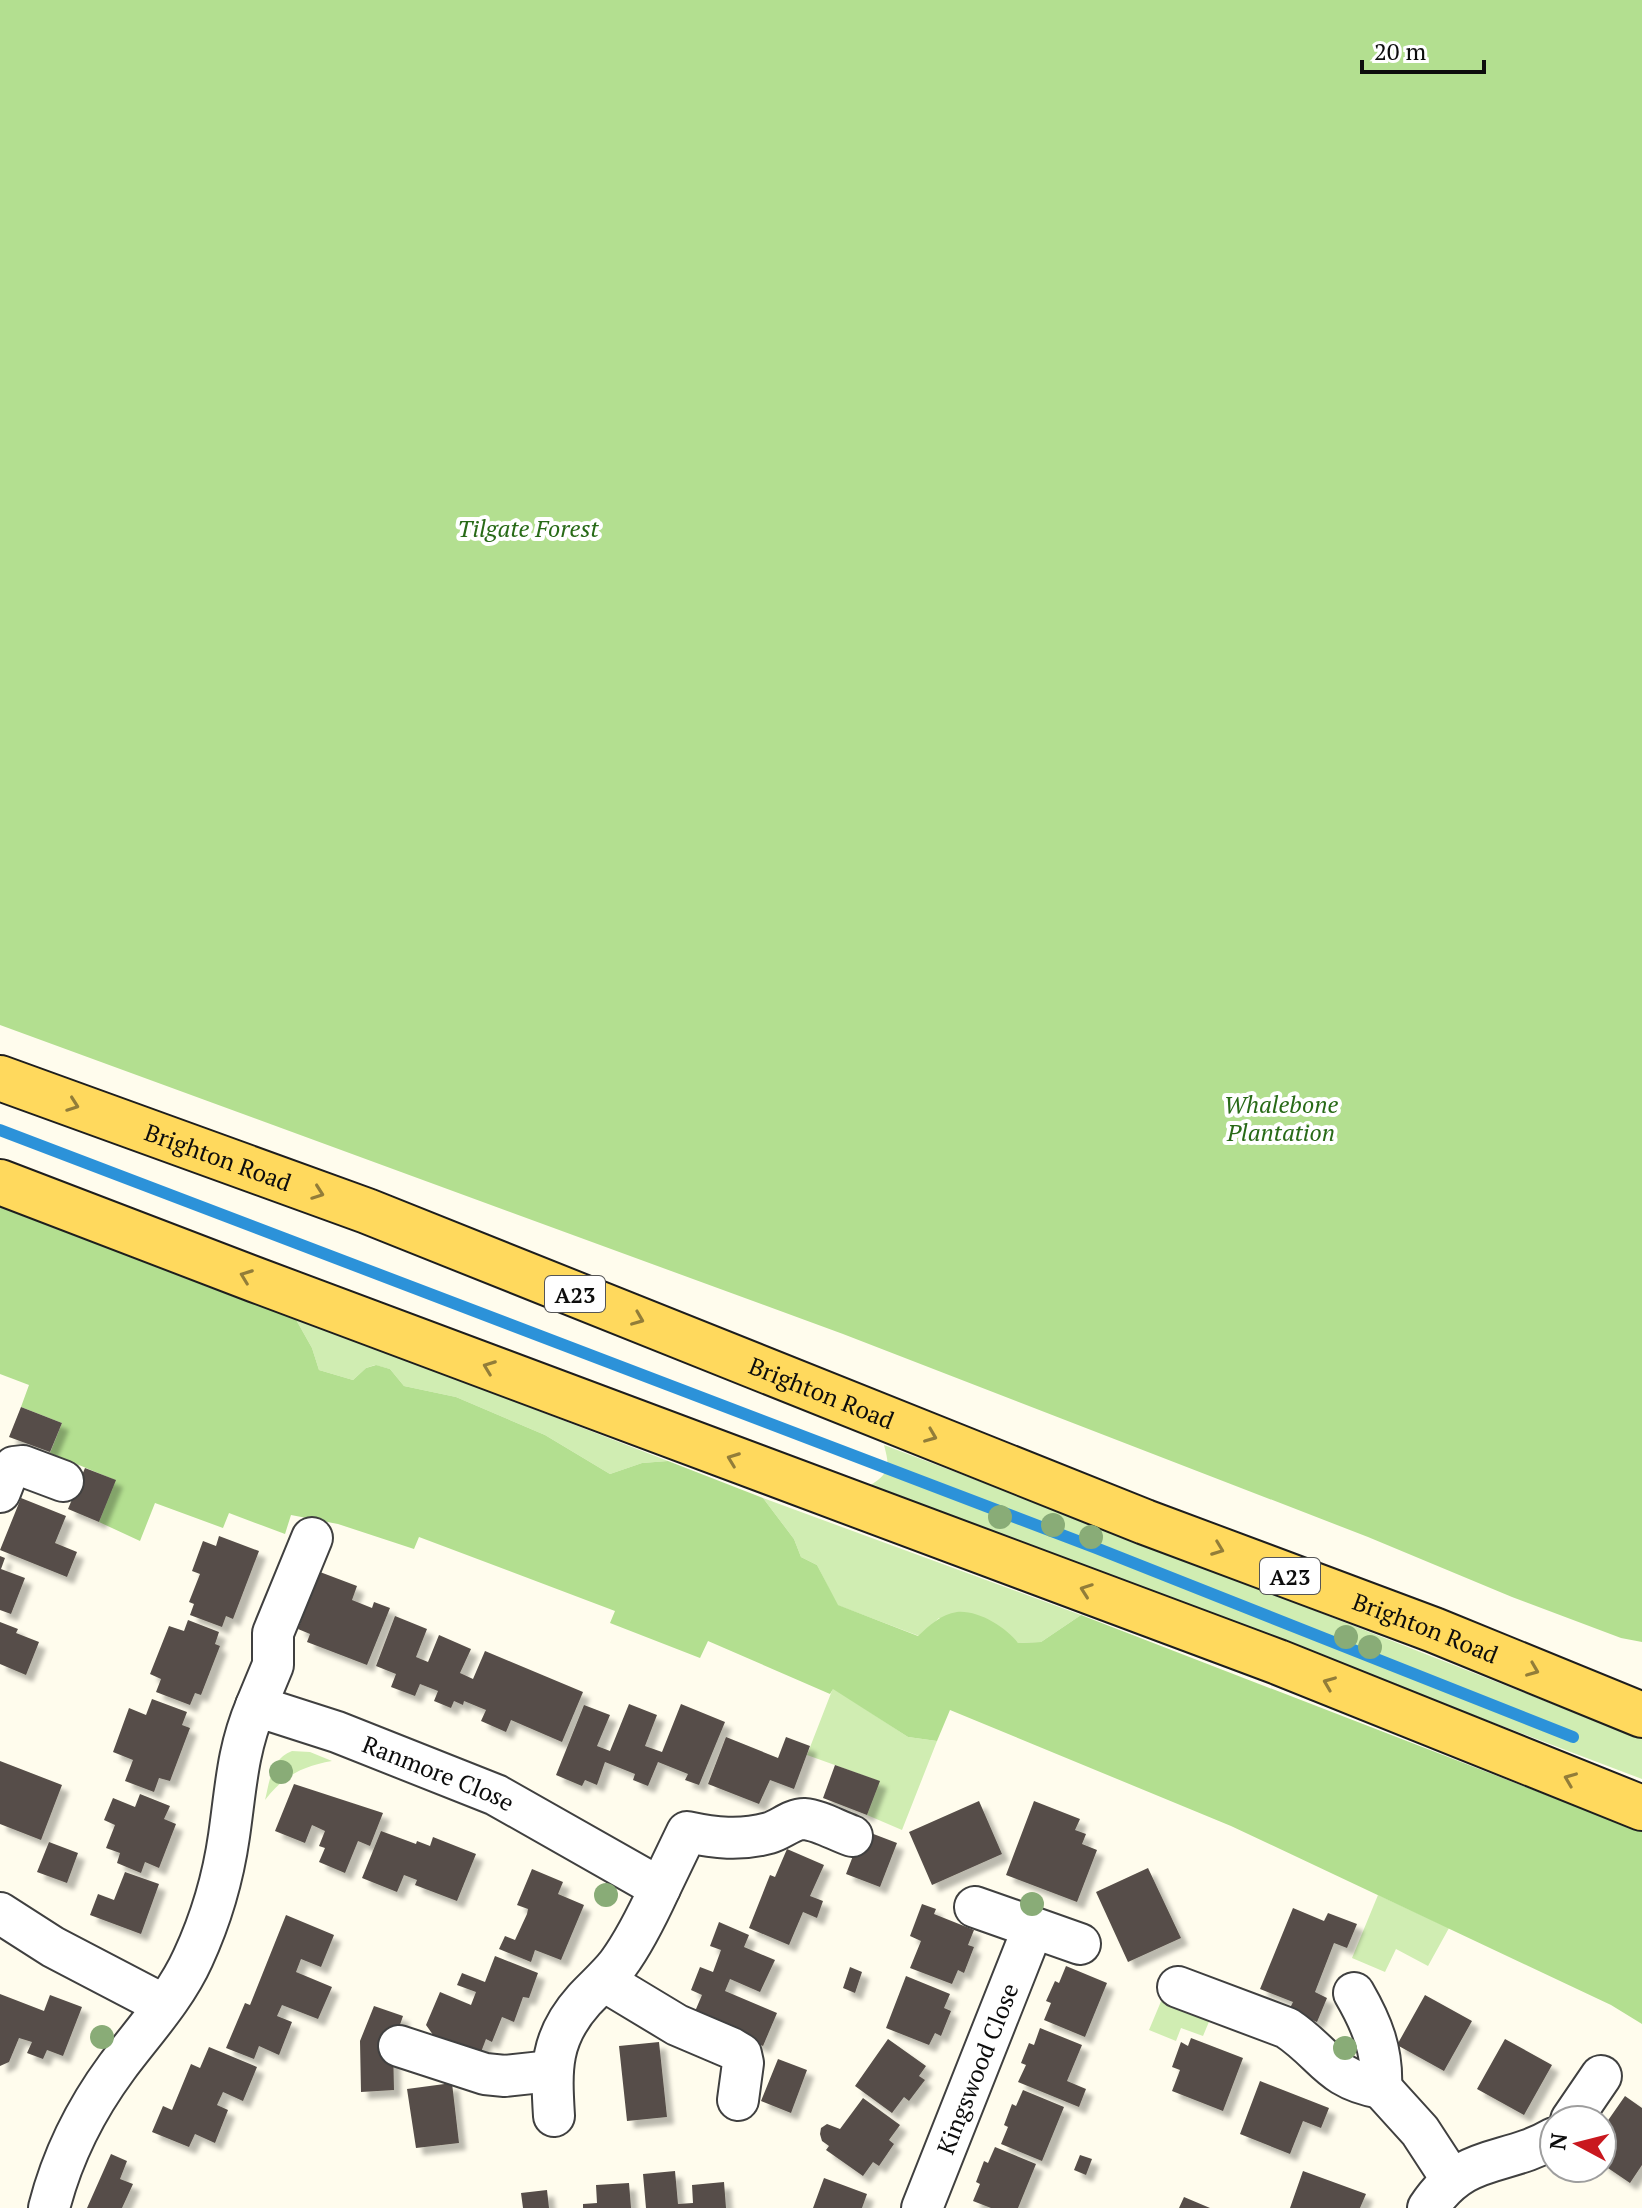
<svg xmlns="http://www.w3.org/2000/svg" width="1642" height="2208" viewBox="0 0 1642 2208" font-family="'PT Serif',serif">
	<defs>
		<filter id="shadow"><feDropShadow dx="7" dy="7" stdDeviation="2" flood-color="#0004"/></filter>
	</defs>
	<rect width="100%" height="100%" fill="#fffced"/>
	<path fill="#d0edb2" d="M294 1316 668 1461 642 1463 610 1474 545 1435 456 1397 404 1386 390 1369 375 1365 366 1368 353 1380 319 1370 312 1348Z
		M884 1445 1148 1545 1642 1739V1779L869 1486C890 1473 890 1467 884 1445Z
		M763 1498 1081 1615 1041 1642 1018 1643 939 1618 919 1636 837 1605 817 1565 801 1557 794 1539Z
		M833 1688 908 1737 937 1741 902 1830 867 1815 879 1781 807 1755Z
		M292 1751 310 1752 332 1761C303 1766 283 1776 265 1800 270 1780 271 1759 292 1751Z
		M1378 1895 1449 1928 1428 1966 1396 1949 1385 1972 1352 1958Z
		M1162 1999 1211 2017 1203 2036 1181 2028 1176 2041 1149 2030Z"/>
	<path fill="#b3df90" d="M0 0H1642V1642L1621 1638 1512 1597 1368 1537 843 1334 0 1025Z
		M0 1205 294 1316 312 1348 319 1370 353 1380 366 1368 376 1365 390 1369 404 1386 456 1397 545 1435 610 1474 642 1463 668 1461 763 1498 794 1539 801 1557 817 1565 838 1605 918 1636C929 1626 941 1614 957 1612 978 1610 1006 1627 1018 1643L1041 1642 1081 1615 1642 1832V2024L1611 2005 1231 1826 950 1710 937 1741 908 1737 833 1689 830 1694 708 1641 700 1658 610 1623 615 1611 419 1537 414 1549 338 1524 291 1515 285 1534 229 1513 223 1528 155 1503 140 1541 99 1522 115 1480 50 1453 62 1423 21 1407 29 1385 0 1374Z"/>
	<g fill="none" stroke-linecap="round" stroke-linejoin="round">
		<path stroke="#2c92d9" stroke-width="12" d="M0 1130 1096 1548 1573 1737"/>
	</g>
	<path fill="#564e48" filter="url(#shadow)" d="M21 1407 62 1423 50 1452 9 1437Z
		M85 1468 116 1480 99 1522 68 1509Z
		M21 1498 66 1516 55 1543 77 1552 67 1577 0 1550Z
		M219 1536 259 1551 233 1619 226 1616 222 1627 190 1615 194 1604 189 1602 200 1574 192 1571 203 1541 216 1546Z
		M0 1556 5 1558 1 1569 25 1578 11 1614 0 1610Z
		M320 1572 357 1586 352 1600 372 1608 374 1602 390 1608 367 1665 307 1642 310 1634 298 1629Z
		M395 1616 427 1629 416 1657 428 1662 439 1635 471 1649 460 1673 473 1679 485 1651 583 1692 562 1742 511 1720 506 1732 481 1721 486 1710 464 1701 463 1705 454 1701 451 1708 434 1701 438 1691 420 1684 415 1696 391 1687 396 1674 376 1666Z
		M188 1620 219 1632 215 1644 220 1646 201 1695 195 1693 190 1705 156 1692 161 1679 150 1674 169 1626 184 1631Z
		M0 1622 18 1629 16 1633 39 1642 26 1675 0 1664Z
		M152 1699 187 1712 182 1725 190 1728 170 1781 159 1778 154 1792 125 1781 133 1760 113 1752 129 1708 146 1715Z
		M629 1704 657 1715 645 1746 662 1752 681 1704 725 1722 699 1785 685 1780 688 1774 658 1762 648 1786 633 1780 635 1774 605 1762 597 1785 585 1780 582 1786 556 1775 584 1705 610 1715 597 1746 610 1751Z
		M726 1737 778 1758 786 1737 810 1746 794 1789 770 1780 759 1804 708 1784Z
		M0 1761 62 1785 41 1840 0 1824Z
		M835 1765 880 1781 867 1815 823 1798Z
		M294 1784 383 1813 370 1846 358 1841 345 1873 319 1862 325 1848 319 1846 325 1831 312 1825 305 1843 275 1831Z
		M140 1794 170 1806 164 1819 176 1824 159 1868 145 1862 141 1873 117 1863 120 1853 106 1848 115 1825 104 1820 113 1798 135 1807Z
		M979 1801 1002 1854 932 1885 909 1832Z
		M1034 1801 1080 1819 1075 1830 1086 1834 1082 1844 1097 1850 1077 1902 1006 1875Z
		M863 1830 897 1843 880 1887 846 1874Z
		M381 1831 416 1844 417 1841 430 1846 433 1837 476 1854 457 1901 415 1885 417 1880 404 1875 397 1892 362 1878Z
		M49 1842 78 1853 67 1883 37 1872Z
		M787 1849 824 1865 810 1896 823 1901 817 1918 803 1912 789 1945 749 1928 770 1875 775 1877Z
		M1148 1868 1181 1938 1128 1962 1096 1892Z
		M532 1869 563 1882 558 1894 584 1905 561 1960 535 1950 531 1962 499 1949 505 1936 515 1940 527 1914 528 1909 517 1905Z
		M125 1872 159 1884 141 1934 90 1915 98 1894 114 1900Z
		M922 1904 936 1909 934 1914 974 1930 968 1945 974 1947 964 1973 958 1970 952 1984 910 1968 921 1941 910 1936Z
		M1293 1908 1324 1921 1328 1913 1357 1924 1347 1948 1334 1943 1315 1992 1327 1998 1317 2022 1289 2010 1293 2002 1260 1989Z
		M286 1915 334 1935 321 1967 301 1959 296 1972 332 1987 318 2019 282 2005 277 2016 292 2022 279 2055 259 2046 254 2059 226 2048 245 2003 250 2005Z
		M719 1922 749 1935 744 1947 775 1960 760 1992 730 1979 725 1991 777 2013 763 2046 693 2016 702 1995 691 1990 700 1967 713 1972 721 1950 710 1946Z
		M495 1956 538 1973 529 1998 523 1997 514 2022 502 2017 492 2042 486 2039 478 2060 441 2046 426 2025 440 1992 471 2005 476 1992 457 1985 462 1973 485 1982Z
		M1066 1966 1107 1983 1085 2037 1044 2020 1051 2003 1046 2001 1055 1981 1059 1983Z
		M850 1967 862 1972 855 1993 843 1988Z
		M906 1976 950 1994 944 2008 951 2011 941 2036 935 2033 929 2045 886 2028Z
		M0 1994 44 2011 50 1995 82 2007 63 2056 47 2050 43 2059 27 2053 32 2042 19 2038 9 2062 0 2066Z
		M1425 1995 1472 2021 1444 2071 1397 2045Z
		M374 2006 403 2016 393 2045 394 2090 361 2092 360 2041Z
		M1040 2028 1082 2045 1067 2081 1086 2089 1079 2107 1018 2082 1026 2065 1021 2063 1029 2043 1034 2045Z
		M1191 2038 1243 2058 1223 2111 1172 2091 1180 2070 1172 2067 1181 2042 1188 2046Z
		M888 2039 926 2066 919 2076 925 2080 909 2101 904 2097 892 2113 855 2086Z
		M1505 2039 1552 2065 1524 2115 1477 2089Z
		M659 2042 667 2117 627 2121 619 2046Z
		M209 2047 257 2067 243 2101 223 2092 217 2105 228 2110 215 2143 195 2134 189 2147 152 2132 163 2106 172 2110 191 2064 200 2068Z
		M778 2059 807 2070 791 2113 761 2101Z
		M1260 2081 1329 2108 1321 2128 1303 2121 1290 2154 1240 2134Z
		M452 2083 459 2143 416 2148 407 2089Z
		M1023 2090 1064 2107 1042 2161 1001 2144 1008 2127 1004 2125 1012 2104 1016 2106Z
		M1625 2096 1642 2108V2165L1630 2183 1602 2164V2129Z
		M863 2098 900 2125 889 2140 894 2144 879 2166 873 2162 863 2176 826 2150 829 2146 822 2141 820 2134 821 2128 827 2124 840 2129Z
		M995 2147 1036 2164 1018 2208H991L973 2201 980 2184 976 2182 984 2161 988 2163Z
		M111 2154 127 2161 120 2179 133 2184 122 2208H87Z
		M1080 2155 1092 2159 1086 2175 1074 2170Z
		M675 2171 678 2204 693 2203 692 2185 724 2182 726 2208H646L643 2174Z
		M1303 2171 1366 2194 1360 2208H1290Z
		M824 2178 867 2194 862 2208H813Z
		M629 2183 631 2208H583V2204L597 2203 596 2185Z
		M547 2190 549 2208H523L521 2193Z
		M1184 2197 1210 2208H1179Z"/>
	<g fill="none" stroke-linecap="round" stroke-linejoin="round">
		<defs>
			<g id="minor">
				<path d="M0 1492 7 1474 14 1467 23 1466 63 1481"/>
				<path d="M256 1706 273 1665V1633L312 1538"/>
				<path d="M660 1888 687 1832C715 1838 740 1841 769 1833 780 1830 792 1819 804 1819 819 1820 837 1831 852 1836"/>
				<path d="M975 1907 1080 1944"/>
				<path d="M0 1913 53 1947 164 2005"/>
				<path d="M604 1981 677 2025 731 2048 741 2054 743 2063 738 2100"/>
				<path d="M1178 1987 1287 2028C1326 2054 1329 2079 1381 2088"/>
				<path d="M1354 1993C1372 2024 1383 2051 1381 2088"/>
				<path d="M399 2046 485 2074 505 2076 551 2071"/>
				<path d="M1381 2088 1420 2131 1452 2180"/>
				<path d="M1571 2120 1601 2076"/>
				<path id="s1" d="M49 2208C62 2157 86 2109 117 2067 143 2032 175 1998 193 1958 211 1919 223 1878 229 1836 236 1788 237 1751 256 1706L337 1732 496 1795 660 1888C648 1914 635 1941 618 1964 608 1977 595 1988 584 2000 550 2038 551 2068 554 2116"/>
				<path id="s2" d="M922 2208 1033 1928"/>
				<path d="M1428 2208C1465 2152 1504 2167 1554 2138"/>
			</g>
			<g id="major">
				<path id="s3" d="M0 1078 367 1211 1145 1522 1434 1630 1642 1715"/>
				<path d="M0 1182 256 1280 1278 1662 1642 1808"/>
			</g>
		</defs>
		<use href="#minor" stroke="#404040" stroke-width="44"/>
		<use href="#major" stroke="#1e1e1e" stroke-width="48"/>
		<use href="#minor" stroke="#fff" stroke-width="40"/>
		<use href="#major" stroke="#ffd95d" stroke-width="44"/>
	</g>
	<g fill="#89ac77">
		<circle cx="1000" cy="1517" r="12"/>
		<circle cx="1053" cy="1525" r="12"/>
		<circle cx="1091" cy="1537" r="12"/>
		<circle cx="1346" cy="1637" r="12"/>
		<circle cx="1370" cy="1647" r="12"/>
		<circle cx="281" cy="1772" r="12"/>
		<circle cx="606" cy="1895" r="12"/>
		<circle cx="1032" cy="1904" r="12"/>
		<circle cx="102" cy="2037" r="12"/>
		<circle cx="1345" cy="2048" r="12"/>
	</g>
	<defs><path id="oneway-chevron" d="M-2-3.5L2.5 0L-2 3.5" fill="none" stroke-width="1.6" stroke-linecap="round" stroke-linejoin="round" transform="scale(2)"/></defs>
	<g stroke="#927d39">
		<use href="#oneway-chevron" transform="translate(73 1105) rotate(20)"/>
		<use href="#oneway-chevron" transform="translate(318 1193) rotate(20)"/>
		<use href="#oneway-chevron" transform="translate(246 1276) rotate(-159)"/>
		<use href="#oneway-chevron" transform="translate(638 1319) rotate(22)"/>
		<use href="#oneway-chevron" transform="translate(489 1367) rotate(-159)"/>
		<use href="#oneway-chevron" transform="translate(931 1436) rotate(22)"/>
		<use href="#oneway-chevron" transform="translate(733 1459) rotate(-159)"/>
		<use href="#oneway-chevron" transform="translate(1218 1549) rotate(21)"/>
		<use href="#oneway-chevron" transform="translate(1086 1590) rotate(-160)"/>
		<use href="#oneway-chevron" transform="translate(1533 1670) rotate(22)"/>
		<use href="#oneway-chevron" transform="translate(1329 1683) rotate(-158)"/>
		<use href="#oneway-chevron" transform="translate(1570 1779) rotate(-158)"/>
	</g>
	<g text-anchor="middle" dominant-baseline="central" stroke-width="8" stroke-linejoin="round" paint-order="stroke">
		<g fill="#fff" stroke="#565656" stroke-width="2">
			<rect x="545" y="1276" width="60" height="36" rx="6"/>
			<rect x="1260" y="1558" width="60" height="36" rx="6"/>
		</g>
		<g font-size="22" font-weight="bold" fill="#0d0d0d">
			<text x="575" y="1294">A23</text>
			<text x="1290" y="1576">A23</text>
		</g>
		<g font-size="24" font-style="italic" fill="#286a17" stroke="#fff">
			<text x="528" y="528">Tilgate Forest</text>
			<text x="1281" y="1104">Whalebone<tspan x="1281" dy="28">Plantation</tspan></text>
		</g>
		<g font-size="24" fill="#0d0d0d" stroke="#fff">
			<text stroke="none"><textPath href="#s3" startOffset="232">Brighton Road</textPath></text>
			<text stroke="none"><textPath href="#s3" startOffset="880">Brighton Road</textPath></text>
			<text stroke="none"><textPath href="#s3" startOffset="1528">Brighton Road</textPath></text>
			<text stroke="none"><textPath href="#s1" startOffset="746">Ranmore Close</textPath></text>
			<text stroke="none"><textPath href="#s2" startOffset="150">Kingswood Close</textPath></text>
		</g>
	</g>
	<g transform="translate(1578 2144) rotate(277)"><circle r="38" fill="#ffffff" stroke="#9e9e9e" stroke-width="2"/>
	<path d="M0-6L14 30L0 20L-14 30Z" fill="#c9181f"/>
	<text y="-12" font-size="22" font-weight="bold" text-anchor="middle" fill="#0d0d0d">N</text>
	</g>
	<path d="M1362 60v12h122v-12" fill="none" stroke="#0d0d0d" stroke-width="4"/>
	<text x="1374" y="60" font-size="24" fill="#0d0d0d" stroke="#ffffff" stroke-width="6" paint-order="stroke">20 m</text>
</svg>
